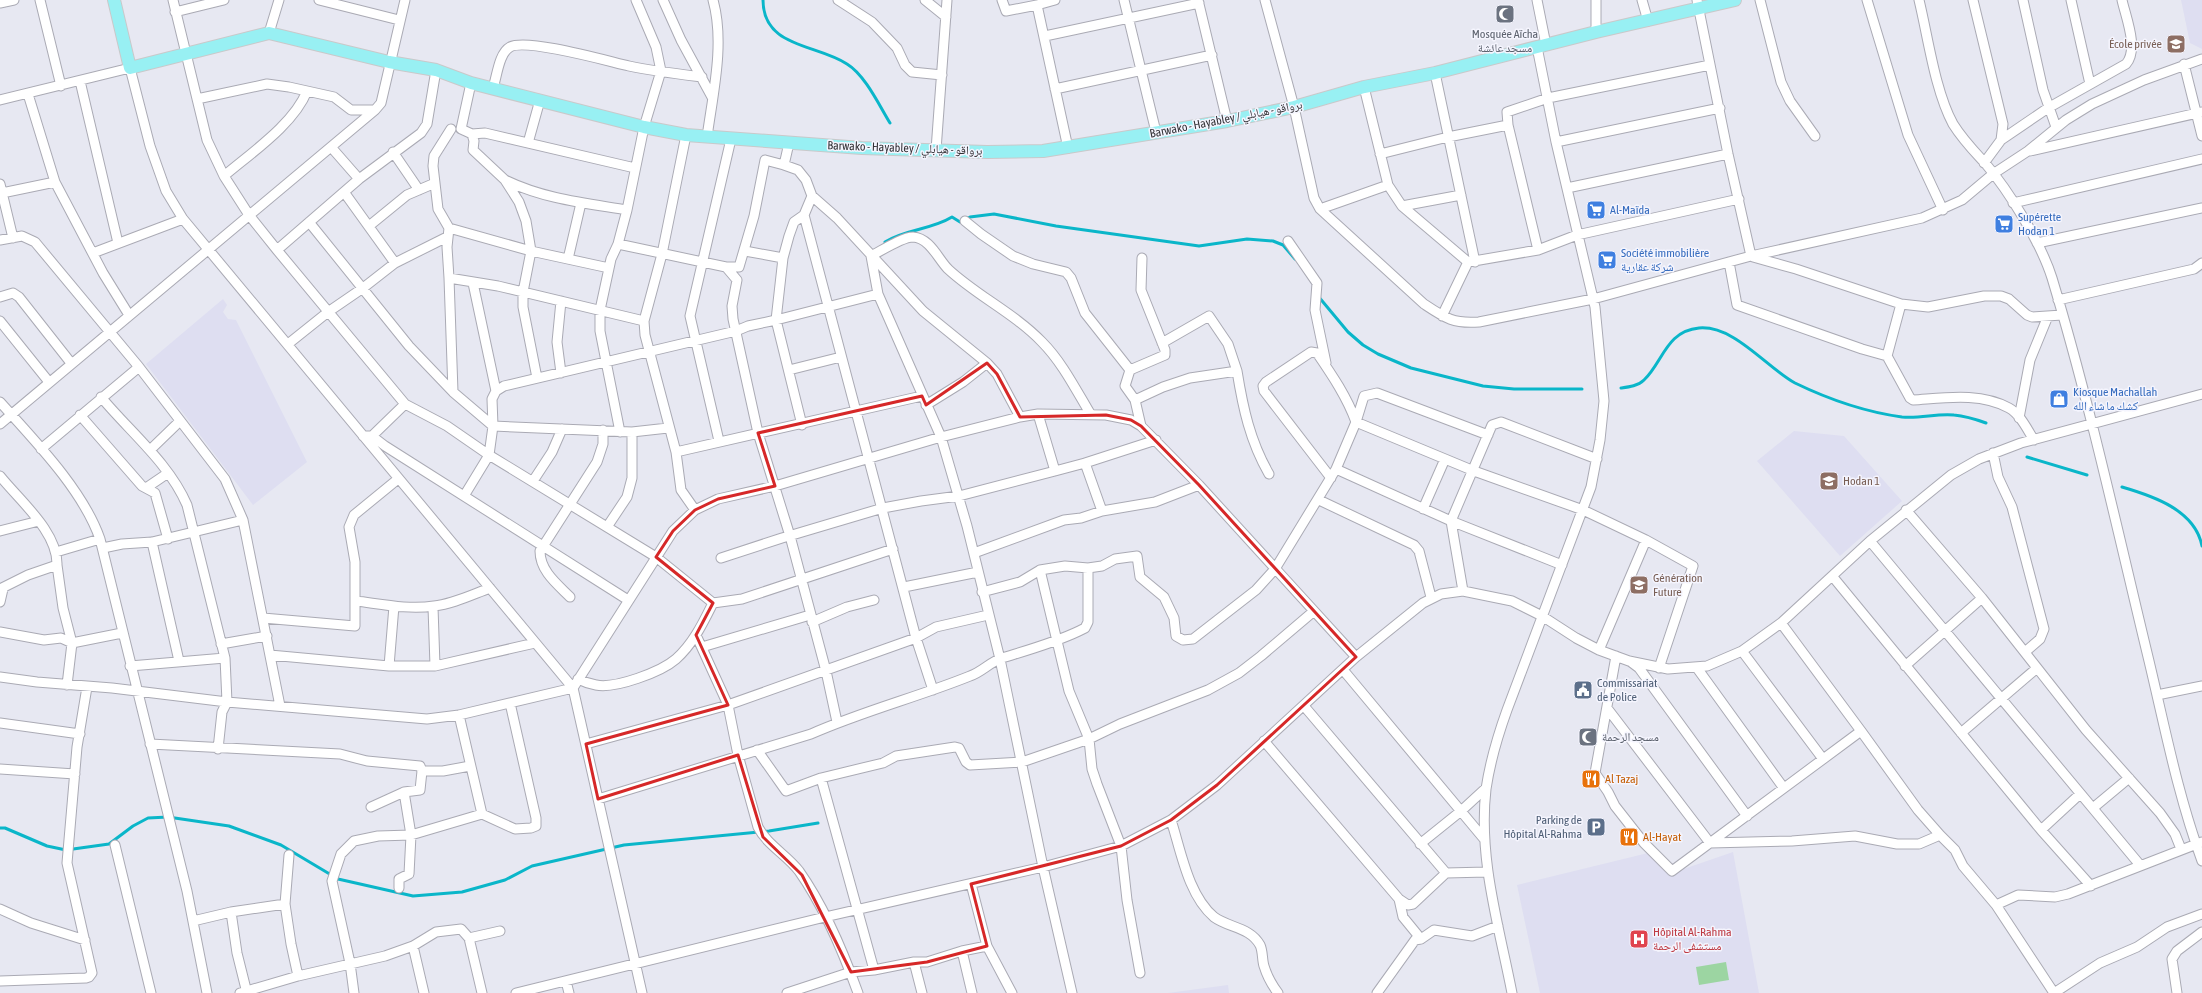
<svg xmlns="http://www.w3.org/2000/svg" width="2202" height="993" viewBox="0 0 2202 993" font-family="'Asap Condensed','Noto Naskh Arabic',sans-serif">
	<rect width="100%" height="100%" fill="#e7e8f2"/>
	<path fill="#dedef1" d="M2181 0H2202V49L2190 43Z
		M223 299 227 305 223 312 228 319 236 320 307 462 253 505 146 364Z
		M1794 431 1844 436 1902 501 1840 556 1757 461Z
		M1733 852 1759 993H1540L1517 885 1648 853 1672 873Z
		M1228 985 1229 993H1168Z"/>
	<path fill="#9cd5a2" d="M1726 962 1729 980 1699 985 1696 967Z"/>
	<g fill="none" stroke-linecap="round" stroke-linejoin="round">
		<path stroke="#0ab6c9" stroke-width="3" d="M763 0C763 48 817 44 847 64 865 75 879 105 890 123
			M885 242C905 229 931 230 952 217L960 222 970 217 994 214 1056 226 1199 246 1247 239 1273 241 1283 245 1295 259
			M1318 296 1348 332 1363 345 1378 354 1411 368 1483 386 1514 389H1582
			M1621 388C1629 387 1638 386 1644 380 1663 362 1666 331 1699 328 1734 325 1766 367 1795 383 1828 399 1866 412 1902 417 1920 419 1937 413 1954 415 1965 416 1975 419 1986 423
			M2027 457 2087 475
			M2122 487C2153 496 2195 510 2202 546
			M0 828H5L47 846 66 850 109 844 133 826 148 818 168 817 229 826 281 845 338 879 413 896 462 892 505 880 532 866 624 845 769 831 818 823"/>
		<defs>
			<path id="minor" d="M40 0 61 86
				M173 0 207 140 224 176 249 215 277 250 405 404 447 426 489 455 656 557 713 603
				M319 0 399 20
				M663 0 681 40 712 97
				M838 0 872 22 897 48 905 65 912 72 942 75
				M925 0 946 17
				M1002 0 1006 11 1037 5
				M1055 0 1037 5 1068 148
				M1124 0 1156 132
				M1198 0 1227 121
				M1265 0 1294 107 1314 198 1320 209 1424 304C1445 318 1453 324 1479 322L1593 299 1751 256 1922 218 1962 200 1993 174 2028 151 2066 120 2092 104 2144 80 2202 59
				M1537 0 1546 45
				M1642 0 1648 21
				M1697 0 1728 154 1751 256
				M1760 0 1781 82 1790 101 1815 136
				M1867 0 1908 135 1943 210
				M1919 0C1928 37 1935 91 1953 124 1963 140 1972 149 1985 163 2009 191 2041 243 2052 278 2090 404 2118 533 2149 661 2165 728 2178 796 2202 861
				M1973 0 2003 124 2001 140 1984 163
				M2023 0 2043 90 2056 127
				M2071 0 2090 84
				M0 3 14 0
				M175 12 224 0
				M1596 32V0
				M269 33 279 0
				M1045 36 1199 3
				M2184 64 2202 136
				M1435 73 1475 262
				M80 81 118 243
				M471 83 461 129 472 134 485 133 635 168
				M1364 87 1388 185 1402 206 1468 262
				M493 88C497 76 499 53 510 47 527 38 607 61 629 66 653 71 678 74 702 77
				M1055 89 1212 55
				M28 94 55 182 103 273 129 315
				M197 99 267 84 289 87 334 97 351 110H375
				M0 100 130 68 150 146 166 191 183 219 573 688 642 993
				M472 134 474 141 473 150 505 180 519 202 526 221 531 251 523 292V307L537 378
				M686 135 662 254 644 321 645 335 676 452 681 490 695 510
				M707 137C713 93 725 43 713 0
				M2001 140 2048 108 2126 64C2139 49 2126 18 2122 0
				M1556 142 1720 108
				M528 143 540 100
				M789 143 784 165 798 170 806 180 812 196 837 218 923 311 987 363 997 374 1020 417
				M331 147 359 179
				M936 150 947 0
				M2030 151 2202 112
				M393 152 419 190
				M1380 154 1448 137 1508 125
				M224 176C251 153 294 124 307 91
				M505 180C544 199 585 203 627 210
				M0 184 13 238
				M1567 188 1728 154
				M344 192 395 263
				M2 193 55 182
				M812 196 804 215 794 222 789 236 783 258 776 320 878 294
				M2013 203 2202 159
				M1402 206 1461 195
				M1320 209 1388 185
				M804 215 916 638 933 690
				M965 221 981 234 1013 256 1033 264 1066 272 1071 278 1085 313 1130 370 1125 386 1135 400 1141 426
				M309 222 409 346 453 392 493 426 632 432 668 428
				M369 226 407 195 435 183
				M449 228 438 209 433 166 434 156 451 129
				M0 240 22 236 35 242 139 367 225 479 243 520 280 706
				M1288 241 1317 283 1315 310 1326 363
				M2037 243 2202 208
				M618 244 627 210 644 127 661 71 656 47 636 0
				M277 250 359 179 421 133 427 124 436 70
				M1538 250 1508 125 1507 112 1548 98 1710 65
				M745 251 783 258
				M93 253 183 219
				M1753 257 1796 269 1901 304 1928 307 1984 296H2001L2009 299 2027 315 2032 317 2062 315
				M568 259 581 203
				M1468 262 1538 250 1577 235 1739 199
				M1729 262 1737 305 1862 349 1887 356
				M726 267H739L754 216 765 160 784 165
				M609 268 531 251 449 228 447 247 449 278 498 286 644 321
				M449 278 453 392
				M473 283 496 391
				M0 297 13 293 19 297 71 363
				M2058 300 2194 269 2202 263
				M561 301 557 342 561 373
				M1901 304 1887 356 1910 398 1913 400C1944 398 1980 392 2009 408 2020 414 2027 429 2034 440
				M1442 316 1468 262
				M0 321 49 382
				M1162 343 1209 316 1228 344 1237 371
				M288 344 328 312 363 288 395 263 447 237
				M789 370 841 357
				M1130 370 1165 355V350L1141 290 1142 258
				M101 397C130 432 169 463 187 505L225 658 227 702 222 712 218 749
				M1135 400 1163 387 1190 378 1237 371C1243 408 1250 441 1269 474
				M0 402C35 441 83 490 100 539L187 891 207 993
				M926 405 963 382 987 363
				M1038 414 1055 471 1085 463 1102 511
				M80 415 142 486 155 493 168 539
				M2019 418 2030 360 2048 316
				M0 424 375 110 381 103 405 0
				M620 432 600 331V310L611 259 618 244 726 267 737 280 732 306 733 319 758 433 790 536 826 671 837 722
				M363 436H372L385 446 628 600
				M372 436 405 404
				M719 441 690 316 731 139
				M41 449 139 367
				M150 450 180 421
				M676 452 922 396
				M1993 453 1998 477 2012 507 2044 629 2040 639 2025 652
				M1085 463 1156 440
				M1336 469 1451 521 1463 591
				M0 476C20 501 58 532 57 565
				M1331 478 1264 391 1263 386 1266 382 1311 352 1317 353C1332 375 1347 397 1356 422L1474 471 1583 510 1646 540 1693 566 1659 668
				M533 481 552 452 562 429
				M146 488 168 473
				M464 496 489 455 493 426 492 399 496 391 504 386 736 331 748 326 776 320 802 425
				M1319 500 1414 545 1419 551 1431 597
				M1423 509 1445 459
				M1906 510 1982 598 2086 730 2160 813 2175 834 2181 849
				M607 527 627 497 632 478V432
				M0 531 39 521
				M1870 541 2140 865
				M152 542 179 661
				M103 548 122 544 152 542 243 520
				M56 552 100 539
				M974 553 1064 520 1081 518 1102 511 1155 502 1199 485
				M721 558 782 538 883 508 921 501 959 496 1055 471
				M1562 565 1451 521 1492 425 1501 422 1597 459
				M1040 570 1069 691 1089 739 1092 769 1097 784 1121 846 1127 900 1140 973
				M1833 577 2041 830 2091 886
				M904 587 978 572
				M0 589 28 575 57 565 63 608 72 643 67 685
				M982 592 1020 582 1040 570 1065 566 1088 568 1102 566 1115 559 1137 556 1140 577 1164 597 1174 618 1176 636 1183 640 1193 639 1256 590 1275 569 1336 469 1356 422 1364 396 1377 393 1488 435
				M570 597C557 584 540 571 540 551L597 462 603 444V430
				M356 601C381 604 409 610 434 606 453 604 471 595 490 588
				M0 602 3 589
				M433 607 435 666
				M263 618 355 626V562L349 527 354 515 398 479
				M812 622 847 607 874 600
				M0 632 44 640 61 638 72 643 122 633
				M696 635 728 705 738 755 758 827C767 845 787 855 799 871 823 905 844 954 858 993
				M221 644 267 636
				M702 647 810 615
				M1599 650 1646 540
				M1742 651 1823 759
				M270 655 389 666H435L535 643
				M1616 656 1595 773 1608 792 1615 806 1644 843 1672 871 1861 731 1781 623
				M1631 662 1639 668 1747 816
				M130 666 225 658
				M389 666 394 606
				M1905 666 1982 598
				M1697 668 1783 787
				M1344 671 1485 840
				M0 677 37 682 112 688 227 702 427 719 459 715 573 688 673 531 695 510 718 499 775 486 941 437 1020 417 1038 414 1106 415 1131 420 1141 426 1199 485 1356 657
				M578 679C584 682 590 684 596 685 615 689 661 672 676 659 693 644 703 623 713 603L742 599 893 549
				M2157 695 2202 686
				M1304 706 1446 873
				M1607 708 1710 843 1792 841 1855 836 1897 844H1919L1940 835 1955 850 1963 866 1996 905 2018 895 2055 897 2068 894 2202 842
				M459 715 482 814
				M0 723 80 734
				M1861 731 1918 810 1940 835
				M1961 733 2037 668
				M1264 741 1399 899 1408 905 1413 904 1446 873 1487 872
				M150 744 340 754 367 761 420 766 422 771H443L470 766
				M586 744 728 705 916 638 936 627 988 615
				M757 750 786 791 821 778 883 763 896 756 955 747 959 748 966 762 970 765 1022 762 1089 739 1120 724 1208 690 1239 673 1261 656 1314 611
				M0 769 75 774
				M821 778 874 970
				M598 799 811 734C863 711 918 697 970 676 982 672 990 662 1002 658 1028 650 1054 643 1079 631L1085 628 1088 622V568
				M371 807 404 792 420 790 422 771
				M2093 808 2129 778
				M1171 820C1181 851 1188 895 1214 917 1229 928 1250 927 1260 945 1263 951 1262 960 1264 966 1267 976 1272 985 1278 993
				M2041 830 2080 794
				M1420 844 1461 811 1486 788
				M115 845 151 993
				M289 855 285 904 291 944 298 976
				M971 884 987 946 1012 993
				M399 888V879L409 874 411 835 404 792
				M1399 899 1403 917 1421 939 1434 930 1472 936 1498 926
				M1996 905 2054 993
				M0 909 31 923 85 940
				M231 912 237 953 247 993
				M193 921 231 912 285 904
				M469 938 482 993
				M413 946 424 993
				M914 962 922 993
				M0 981 86 978 89 977 92 973 67 863 77 747 87 687
				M566 981 569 993
				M240 993 298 976 385 956 413 946 436 932 461 929 469 938 500 931
				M354 993 350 963 332 881 341 854 354 841 378 836 411 835 482 814 515 829 531 828 536 826V818L510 703
				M516 993 825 917 1043 867 1121 846 1171 820 1217 785 1356 657 1423 603 1441 594 1463 591 1512 601 1542 616 1576 638 1599 650 1629 661 1668 669 1707 666 1742 651 1781 623 1870 541 1951 475 1979 459 2021 443 2202 394
				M787 993 851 972 874 970 914 962H927L962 951
				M972 993 962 951 987 946
				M1072 993 1043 867 1000 659 967 526 941 437 878 294 871 256C881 251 902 237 913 237 930 238 938 259 948 269 977 296 1014 313 1042 342 1062 362 1076 390 1091 415
				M1377 993 1415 940 1421 939
				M1512 993C1499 926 1478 858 1486 789 1490 762 1498 735 1507 710L1591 487 1600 440 1604 401 1595 307 1556 142 1537 47
				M2054 993 2100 963 2137 947 2167 927 2202 914
				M2177 993 2172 959 2177 951 2202 932"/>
			<path id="major" d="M114 0 130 68 269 33 389 62 436 70 471 83 644 127 686 135 862 148 987 152 1043 151 1227 121 1294 107 1364 87 1435 73 1596 32 1735 0"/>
		</defs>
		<use href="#minor" stroke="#aaaab4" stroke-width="11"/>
		<use href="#major" stroke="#c9c9ca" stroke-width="14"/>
		<use href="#minor" stroke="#fff" stroke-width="9"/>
		<use href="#major" stroke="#98f0f3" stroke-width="12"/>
	</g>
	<path fill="none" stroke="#d62828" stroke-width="3" stroke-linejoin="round" d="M987 363 997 374 1020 417 1106 415 1131 420 1141 426 1199 485 1356 657 1217 785 1171 820 1121 846 971 884 987 946 927 962 851 972 802 875 763 837 738 755 598 799 586 744 728 705 696 635 713 603 656 557 673 531 695 510 718 499 775 486 758 433 922 396 926 405Z"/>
	<defs>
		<symbol id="mosque-square" viewBox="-11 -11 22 22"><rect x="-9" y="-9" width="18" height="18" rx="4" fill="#6b7280" stroke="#f5f5fe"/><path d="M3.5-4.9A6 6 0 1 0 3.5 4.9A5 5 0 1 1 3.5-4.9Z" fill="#fff"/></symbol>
		<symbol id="school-square" viewBox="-11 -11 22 22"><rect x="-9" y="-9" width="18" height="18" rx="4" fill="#8d6e63" stroke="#f5f5fe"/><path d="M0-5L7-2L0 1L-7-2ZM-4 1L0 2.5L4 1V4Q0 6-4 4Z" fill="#fff"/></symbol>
		<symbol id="supermarket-square" viewBox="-11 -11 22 22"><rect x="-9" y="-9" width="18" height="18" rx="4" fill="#3f7fe0" stroke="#f5f5fe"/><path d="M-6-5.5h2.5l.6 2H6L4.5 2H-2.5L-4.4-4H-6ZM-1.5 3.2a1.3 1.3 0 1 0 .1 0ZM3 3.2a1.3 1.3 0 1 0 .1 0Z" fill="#fff"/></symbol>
		<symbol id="shop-square" viewBox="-11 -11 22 22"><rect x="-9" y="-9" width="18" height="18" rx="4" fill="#3f7fe0" stroke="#f5f5fe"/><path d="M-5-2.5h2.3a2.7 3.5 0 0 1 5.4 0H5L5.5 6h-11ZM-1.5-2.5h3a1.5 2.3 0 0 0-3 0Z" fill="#fff"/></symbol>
		<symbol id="civic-square" viewBox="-11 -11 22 22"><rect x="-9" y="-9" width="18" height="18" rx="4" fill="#5c6f8a" stroke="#f5f5fe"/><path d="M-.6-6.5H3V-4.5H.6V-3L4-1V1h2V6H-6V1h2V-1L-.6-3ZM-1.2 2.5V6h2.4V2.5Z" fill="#fff"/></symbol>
		<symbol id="restaurant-square" viewBox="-11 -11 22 22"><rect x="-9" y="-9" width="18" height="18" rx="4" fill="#e8710a" stroke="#f5f5fe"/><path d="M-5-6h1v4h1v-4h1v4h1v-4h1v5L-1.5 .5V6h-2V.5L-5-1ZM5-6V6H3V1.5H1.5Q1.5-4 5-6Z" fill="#fff"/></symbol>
		<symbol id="parking-square" viewBox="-11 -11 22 22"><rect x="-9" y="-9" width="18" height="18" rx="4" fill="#5c6f8a" stroke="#f5f5fe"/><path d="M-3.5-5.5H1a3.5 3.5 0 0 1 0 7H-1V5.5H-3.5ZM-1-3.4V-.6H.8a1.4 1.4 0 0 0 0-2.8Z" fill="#fff"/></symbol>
		<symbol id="hospital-square" viewBox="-11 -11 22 22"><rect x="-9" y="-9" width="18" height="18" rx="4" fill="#e0444e" stroke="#f5f5fe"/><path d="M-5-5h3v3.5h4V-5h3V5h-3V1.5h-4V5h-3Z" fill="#fff"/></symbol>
	</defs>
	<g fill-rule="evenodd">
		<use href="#mosque-square" x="1494" y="3" width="22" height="22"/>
		<use href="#school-square" x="2165" y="33" width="22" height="22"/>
		<use href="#supermarket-square" x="1585" y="199" width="22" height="22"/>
		<use href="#supermarket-square" x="1993" y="213" width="22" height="22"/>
		<use href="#supermarket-square" x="1596" y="249" width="22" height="22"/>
		<use href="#shop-square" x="2048" y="388" width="22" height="22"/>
		<use href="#school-square" x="1818" y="470" width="22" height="22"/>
		<use href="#school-square" x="1628" y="574" width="22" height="22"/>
		<use href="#civic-square" x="1572" y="679" width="22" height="22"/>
		<use href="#mosque-square" x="1577" y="726" width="22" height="22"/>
		<use href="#restaurant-square" x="1580" y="768" width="22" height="22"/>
		<use href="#parking-square" x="1585" y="816" width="22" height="22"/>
		<use href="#restaurant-square" x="1618" y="826" width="22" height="22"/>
		<use href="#hospital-square" x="1628" y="928" width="22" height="22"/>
	</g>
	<g text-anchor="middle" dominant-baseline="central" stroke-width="3" stroke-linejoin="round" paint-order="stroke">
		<g font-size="12" fill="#5b616d" stroke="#f5f5fe">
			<text x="1505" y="34">Mosquée Aïcha<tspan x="1505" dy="14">مسجد عائشة</tspan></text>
			<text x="1602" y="737" text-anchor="start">مسجد الرحمة</text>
		</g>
		<g font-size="12" fill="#785e54" stroke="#f5f5fe" text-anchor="start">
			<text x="2162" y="44" text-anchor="end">École privée</text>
			<text x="1843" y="481">Hodan 1</text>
			<text x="1653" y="578">Génération<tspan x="1653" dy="14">Future</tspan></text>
		</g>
		<g font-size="12" fill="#313135" stroke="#f5f5fe">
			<text transform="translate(1226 119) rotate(-11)">Barwako - Hayabley / برواقو - هيابلي</text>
			<text transform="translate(905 148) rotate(2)">Barwako - Hayabley / برواقو - هيابلي</text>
		</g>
		<g font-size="12" fill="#366cbe" stroke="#f5f5fe" text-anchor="start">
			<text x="1610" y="210">Al-Maïda</text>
			<text x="2018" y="217">Supérette<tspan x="2018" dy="14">Hodan 1</tspan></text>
			<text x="1621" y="253">Société immobilière<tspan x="1621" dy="14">شركة عقارية</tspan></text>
			<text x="2073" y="392">Kiosque Machallah<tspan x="2073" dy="14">كشك ما شاء الله</tspan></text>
		</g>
		<g font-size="12" fill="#4e5e75" stroke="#f5f5fe" text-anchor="start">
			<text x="1597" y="683">Commissariat<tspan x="1597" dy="14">de Police</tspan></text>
			<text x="1582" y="820" text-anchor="end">Parking de<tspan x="1582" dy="14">Hôpital Al-Rahma</tspan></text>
		</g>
		<g font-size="12" fill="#c56008" stroke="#f5f5fe" text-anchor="start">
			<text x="1605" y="779">Al Tazaj</text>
			<text x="1643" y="837">Al-Hayat</text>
		</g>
		<g font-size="12" fill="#be3a42" stroke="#f5f5fe" text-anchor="start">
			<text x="1653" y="932">Hôpital Al-Rahma<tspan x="1653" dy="14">مستشفى الرحمة</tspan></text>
		</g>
	</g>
</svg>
